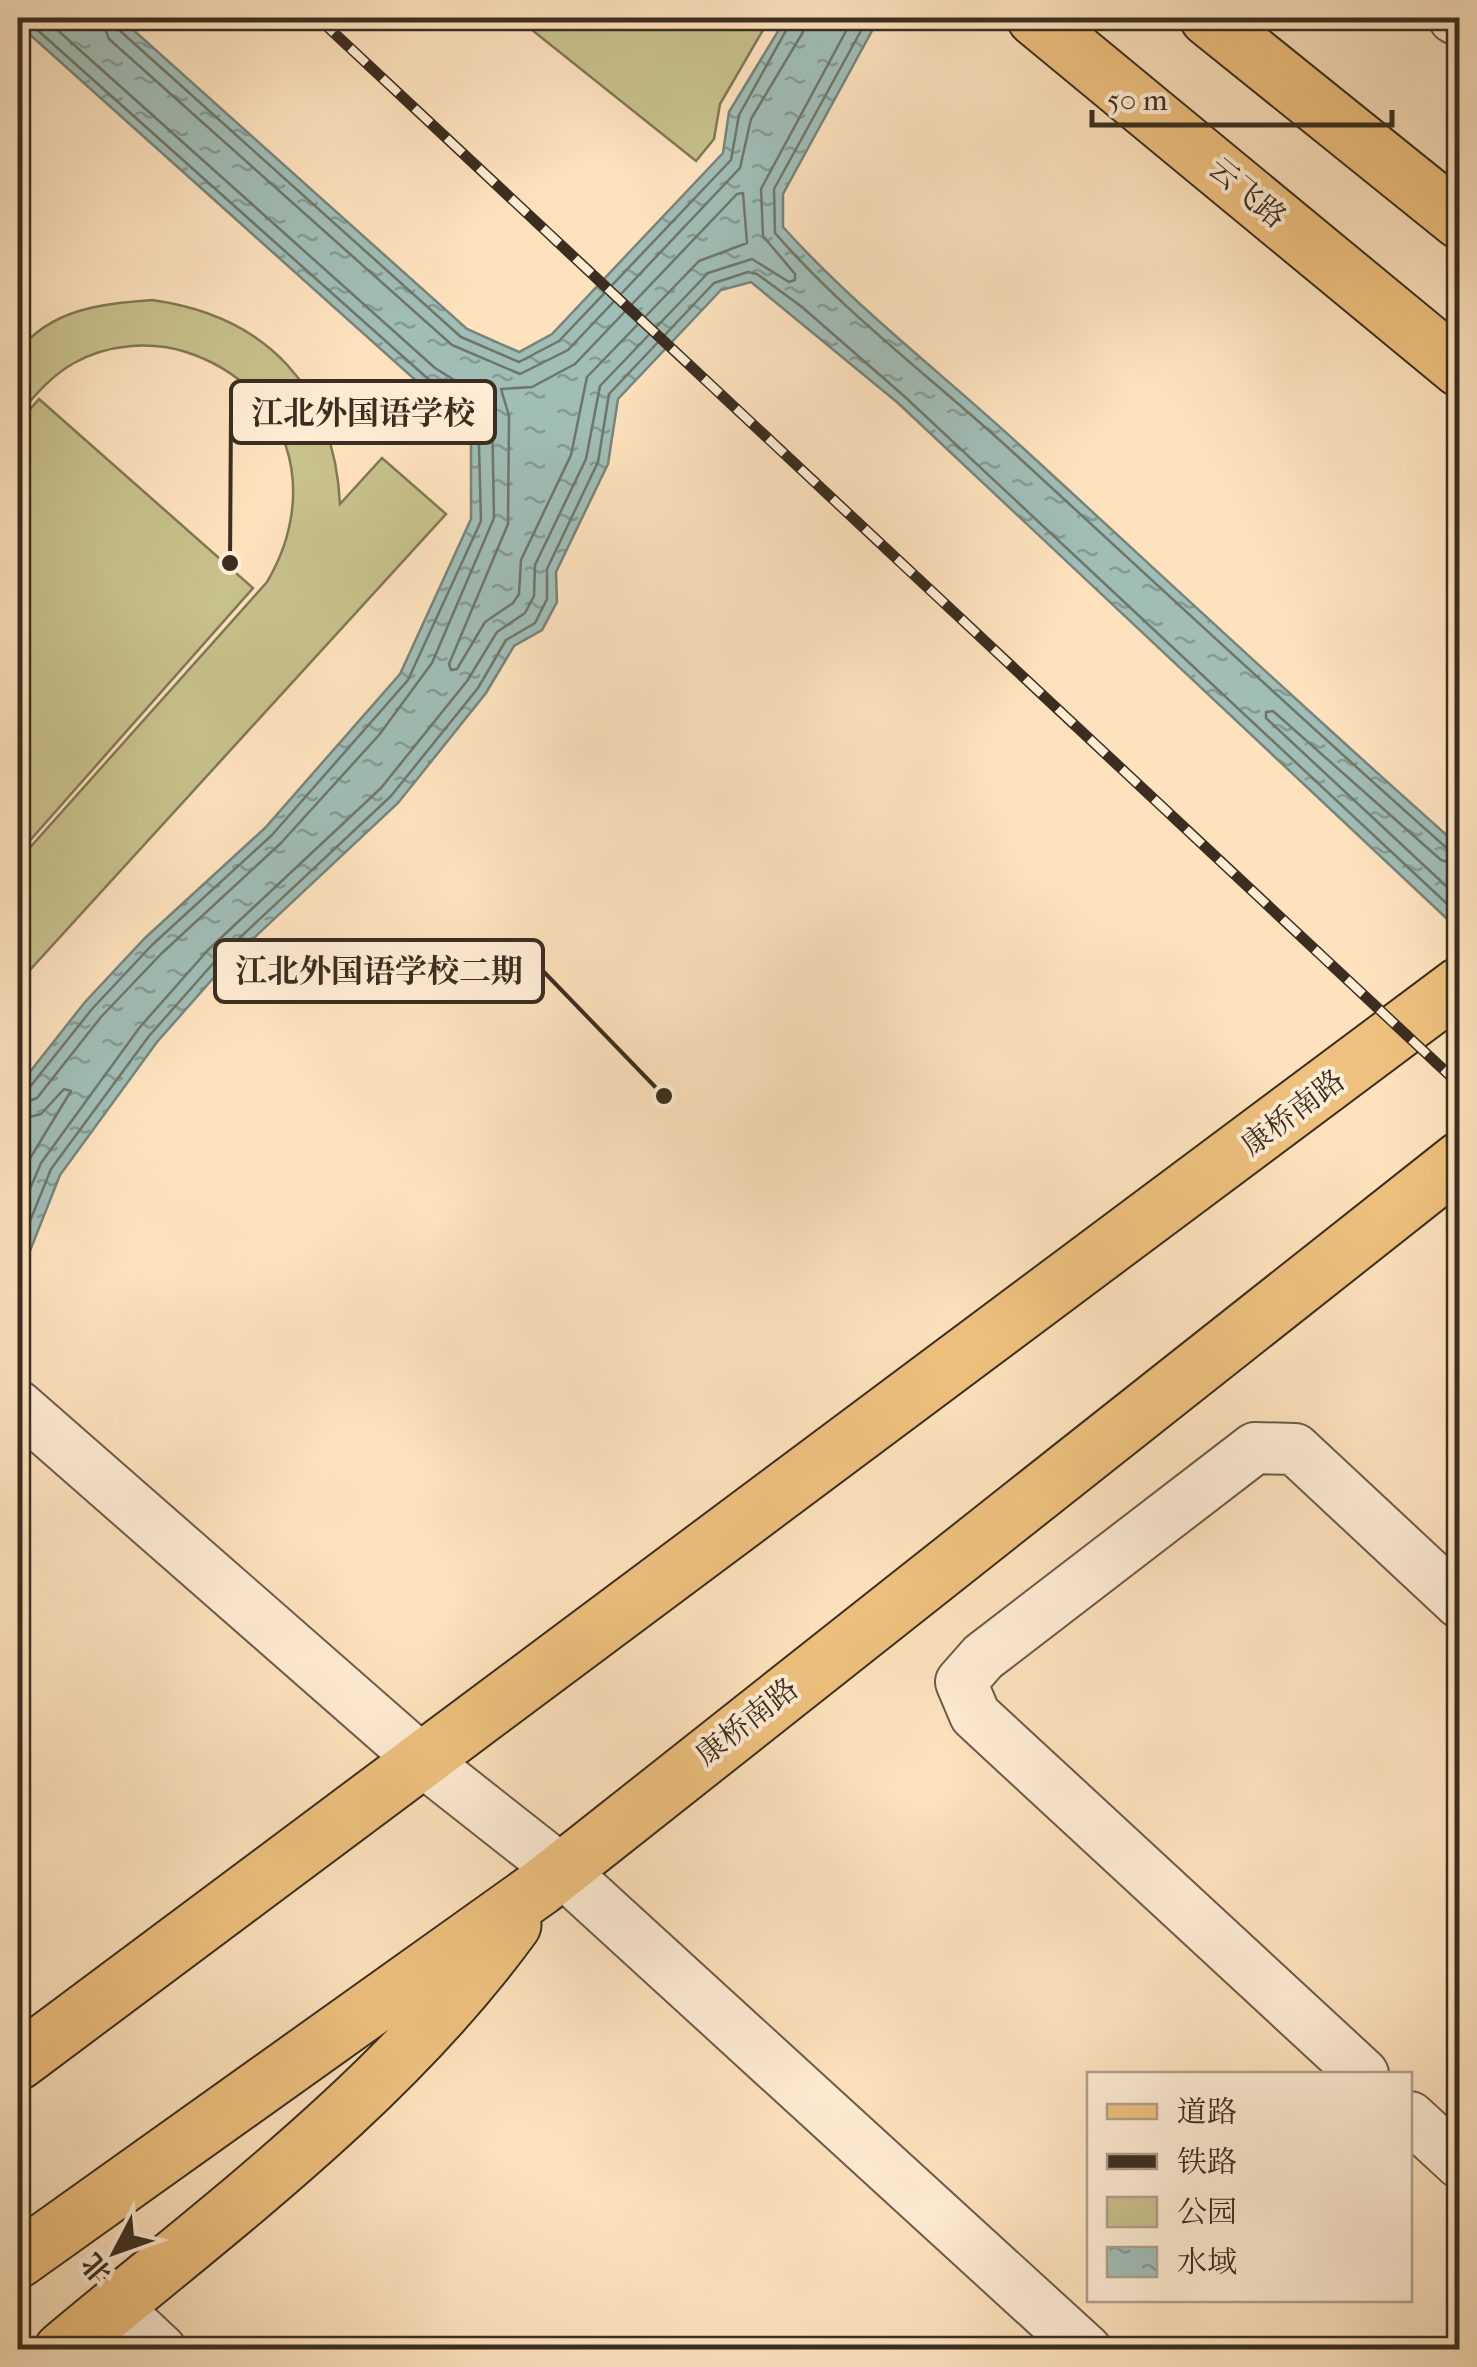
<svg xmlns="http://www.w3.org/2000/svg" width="1477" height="2367" viewBox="0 0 1477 2367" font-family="'IM FELL French Canon','Noto Serif SC',serif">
	<defs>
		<pattern id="water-ripples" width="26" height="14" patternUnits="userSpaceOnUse" patternTransform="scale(2.5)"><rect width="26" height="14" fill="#a0bdb6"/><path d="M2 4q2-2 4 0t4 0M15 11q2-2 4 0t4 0" fill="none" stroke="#849a94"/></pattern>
	</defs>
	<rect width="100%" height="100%" fill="#fde2bd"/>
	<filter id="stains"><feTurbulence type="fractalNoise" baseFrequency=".002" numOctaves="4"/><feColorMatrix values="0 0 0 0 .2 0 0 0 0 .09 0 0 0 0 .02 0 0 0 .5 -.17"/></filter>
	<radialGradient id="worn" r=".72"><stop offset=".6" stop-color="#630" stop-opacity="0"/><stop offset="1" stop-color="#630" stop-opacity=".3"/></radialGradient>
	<path fill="#c7c18c" stroke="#817856" stroke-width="2.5" d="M517 18H770L720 104 714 139 696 161Z
		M152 300C267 316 334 388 340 504L382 458 446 514 18 983V861L267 582C321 491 290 386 186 352 150 341 108 344 74 363 51 376 35 395 18 415V351C52 309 100 304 152 300Z
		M39 399 253 588 18 854V423Z"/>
	<path fill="url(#water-ripples)" stroke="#78847a" stroke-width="2.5" d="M18 18H120L467 329 519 352 552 334 723 153 729 112 786 18H879L783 194V227C856 308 943 374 1023 448 1168 581 1312 716 1459 846V930L898 403 751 282 721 290 618 399 608 464 556 572 557 602 542 630 514 646 486 693 398 803 224 966 157 1042 60 1175 18 1281V1087L85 1002 145 938 265 828 400 674 471 519V417L422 386 18 24Z"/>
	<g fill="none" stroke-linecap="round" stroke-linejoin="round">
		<path stroke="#6e766b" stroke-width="2.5" d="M101 18 109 39 452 345 520 374 568 350 740 168 751 119 803 32 806 18
			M114 18 118 29 461 337 519 362 559 341 731 160 739 115 793 18
			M868 18 774 189 775 233C847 316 936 381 1016 455 1160 587 1302 720 1449 850L1460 853
			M743 193 747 243 699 261 587 377 571 455 521 560 519 594 513 603 485 622 457 669 451 670 449 664 508 524 509 416 501 389 532 387 575 364 737 194Z
			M1460 866 1441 860 1273 711 1266 712V718L1460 899
			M18 1092 29 1088 92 1009 152 945 272 835 408 680 481 521 478 410 427 378 24 18
			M18 1105 37 1098 101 1017 161 954 281 843 379 735 432 663 494 518 492 410 483 398 435 368 44 18
			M18 1120 41 1114 64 1089 71 1091 18 1178
			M18 1217 41 1163 140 1027 208 950 381 788 467 681 497 632 525 613 534 596 535 565 586 459 600 386 708 273 752 259 789 282 795 280V274L763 236 761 189 853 18
			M18 1251 51 1169 149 1036 217 959 391 796 478 688 506 640 535 623 547 599V569L598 462 609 394 714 283 748 272 757 274 802 307 904 396 1460 916"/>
		<defs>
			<path id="minor" d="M1454 18 1460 21
				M18 1406 423 1761 560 1869 1086 2350
				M1363 2074 975 1715 961 1682 983 1657 1255 1448 1295 1449 1460 1603
				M1410 2117 1460 2163
				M114 2306 161 2350"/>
			<path id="major" d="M1035 18 1460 369
				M1208 18 1460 221
				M18 2062 1460 985
				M18 2260 541 1887 1460 1160
				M62 2350C219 2218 392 2092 513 1925"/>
		</defs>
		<use href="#minor" stroke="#6c5b47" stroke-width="54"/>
		<use href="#major" stroke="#3b2e20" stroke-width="59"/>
		<use href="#minor" stroke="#feecd4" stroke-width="50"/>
		<use href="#major" stroke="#eec17e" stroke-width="55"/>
		<defs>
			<path id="rail" d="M318 18 1460 1085"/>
		</defs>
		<use href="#rail" stroke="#3b2e20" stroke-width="11"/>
		<use href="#rail" stroke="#feecd4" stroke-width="8" stroke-dasharray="22" stroke-linecap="butt"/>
	</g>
	<g text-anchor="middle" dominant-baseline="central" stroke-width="8" stroke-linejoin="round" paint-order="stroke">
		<g font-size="30" fill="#3b2e20" stroke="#feecd4">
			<text transform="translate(1247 193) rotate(40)">云飞路</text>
			<text transform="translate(1293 1113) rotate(-37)">康桥南路</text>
			<text transform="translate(747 1722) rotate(-38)">康桥南路</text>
		</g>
	</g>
	<path fill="none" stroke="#3b2e20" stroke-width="4" d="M230 563L231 412M664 1096L543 971"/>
	<g fill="#3b2e20" stroke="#feecd4" stroke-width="4">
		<circle cx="230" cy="563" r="10"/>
		<circle cx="664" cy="1096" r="10"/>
	</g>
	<g fill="#feecd4" stroke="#3b2e20" stroke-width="4">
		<rect x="231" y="381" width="264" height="62" rx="10"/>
		<rect x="215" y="940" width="328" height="62" rx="10"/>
	</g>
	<g font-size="32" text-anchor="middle" font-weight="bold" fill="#3b2e20">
		<text x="363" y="424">江北外国语学校</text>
		<text x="379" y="982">江北外国语学校二期</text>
	</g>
	<rect width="1477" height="2367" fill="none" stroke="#fde2bd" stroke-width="60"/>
	<rect x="20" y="20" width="1437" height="2327" fill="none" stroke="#3b2e20" stroke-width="5"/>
	<rect x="30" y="30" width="1417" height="2307" fill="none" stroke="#3b2e20" stroke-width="2.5"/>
	<rect x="1087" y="2072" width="325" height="230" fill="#feecd4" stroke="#b0a08c" stroke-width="2.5"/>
	<rect x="1107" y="2104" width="50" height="15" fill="#eec17e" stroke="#b0a08c" stroke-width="2.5"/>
	<text x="1177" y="2122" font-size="30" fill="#3b2e20">道路</text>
	<rect x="1107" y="2154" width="50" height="15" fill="#3b2e20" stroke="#b0a08c" stroke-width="2.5"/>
	<text x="1177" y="2172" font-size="30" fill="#3b2e20">铁路</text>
	<rect x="1107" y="2197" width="50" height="30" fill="#c7c18c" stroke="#b0a08c" stroke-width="2.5"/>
	<text x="1177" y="2222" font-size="30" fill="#3b2e20">公园</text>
	<rect x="1107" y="2247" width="50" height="30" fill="url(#water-ripples)" stroke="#b0a08c" stroke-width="2.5"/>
	<text x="1177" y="2272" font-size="30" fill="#3b2e20">水域</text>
	<g transform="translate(115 2252) rotate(229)" stroke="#feecd4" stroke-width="8" paint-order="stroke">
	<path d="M0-8L18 38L0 25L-18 38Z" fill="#3b2e20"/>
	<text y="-15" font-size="28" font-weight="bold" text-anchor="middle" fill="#3b2e20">北</text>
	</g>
	<path d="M1092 110v15h300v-15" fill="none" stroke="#3b2e20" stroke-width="5"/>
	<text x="1107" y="110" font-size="30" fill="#3b2e20" stroke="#feecd4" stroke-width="8" paint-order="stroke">50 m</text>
	<rect width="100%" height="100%" filter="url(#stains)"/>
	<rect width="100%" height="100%" fill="url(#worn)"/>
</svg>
